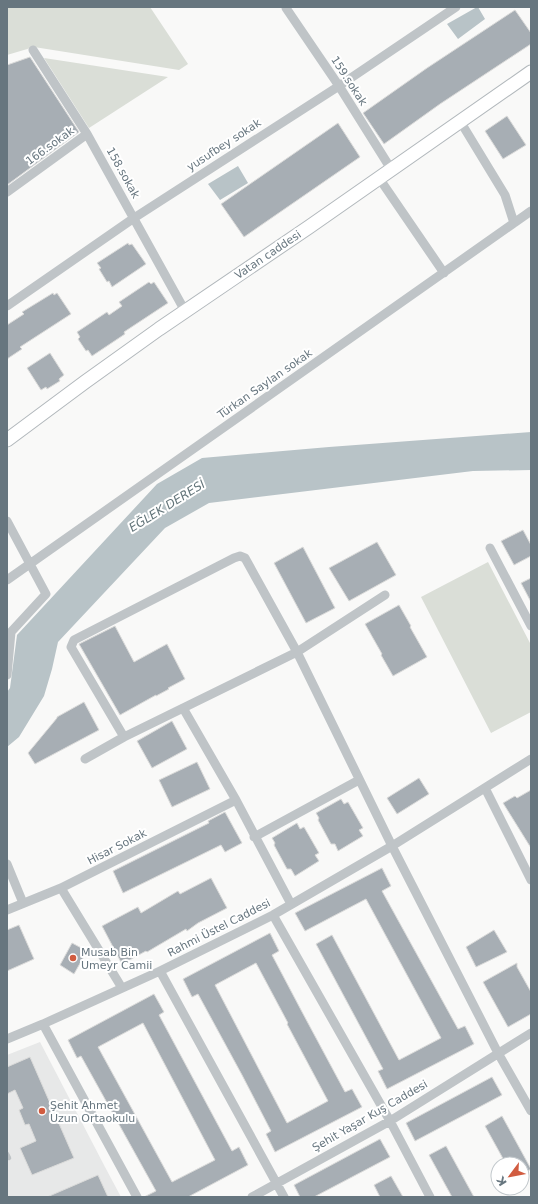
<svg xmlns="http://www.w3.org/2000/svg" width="538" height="1204" viewBox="0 0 538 1204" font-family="'DejaVu Sans',sans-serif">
	<rect width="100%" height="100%" fill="#f9f9f8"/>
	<path fill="#e7e8e8" d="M40 1042 105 1167 121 1197H7V1055Z"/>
	<path fill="#daded7" d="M7 7H150L188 64 179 70 34 47 7 55Z
		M44 58 168 77 89 128Z
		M488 562 531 645V712L491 733 421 597Z"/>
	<path fill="#b8c3c7" d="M477 7H478L485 19 458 39 447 24Z
		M238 166 248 183 220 200 208 184Z
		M531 432V470L473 471 209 503 165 528 58 642 52 669 44 696 19 737 7 747V692L10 688 17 635 157 484 202 458 329 447Z"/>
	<path fill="#a7aeb4" stroke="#dbdbda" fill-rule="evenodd" d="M515 10 531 33V44L440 104 384 144 363 113 427 68Z
		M30 57 79 132 7 185V65Z
		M507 116 526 145 503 159 485 131Z
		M338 123 360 157 244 237 221 204Z
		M128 243 129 245 132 244 146 264 112 287 109 281 107 282 99 269 101 268 97 263Z
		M149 282 151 284 154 282 168 303 124 332 125 334 92 356 88 350 86 351 78 339 80 337 77 332 107 312 109 315 122 306 119 302Z
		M53 293 54 295 57 293 71 314 20 347 22 349 7 359V325L24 314 22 312Z
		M50 353 64 375 59 379 60 381 47 389 46 387 41 390 27 368Z
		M523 530 531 545V556L514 565 501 541Z
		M377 542 396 575 349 601 329 568Z
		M303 547 335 608 306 623 274 563Z
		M531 578V602L521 583Z
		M399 605 411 626 410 627 427 657 393 676 381 655 382 654 365 624Z
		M115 626 134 662 167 644 185 679 168 688 169 689 156 696V695L120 715 79 644Z
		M84 702 99 730 35 764 28 753 57 718V717Z
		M172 721 187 749 152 768 137 741Z
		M197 762 210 789 172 807 159 780Z
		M419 778 429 794 397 814 387 798Z
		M531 790V848L503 803 515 796 517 798Z
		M341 799 344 804 348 802 363 828 359 830 363 836 338 851 335 844H331L318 820 319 818 316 813Z
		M225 812 242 843 225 852 221 845 123 893 113 871 209 823 208 821Z
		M297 823 300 829 304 827 319 853 315 855 319 861 295 876 291 869H287L274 845 275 843 272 838Z
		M382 868 391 886 382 891 458 1029 465 1026 474 1044 387 1089 378 1071 383 1069 316 944 332 935 399 1060 441 1038 366 899 305 931 295 913Z
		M211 878 227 908 198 923 187 931 186 929 147 952 146 951 122 964 102 926 138 907 141 913 178 891 180 894Z
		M19 925 34 959 7 971V930Z
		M494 930 507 952 476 967 466 947Z
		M270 933 279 951 272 955 301 1010 345 1092 352 1089 362 1107 275 1152 266 1134 271 1131 242 1075 198 994 192 997 183 979ZM256 963 288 1023 287 1024 328 1101 287 1123 215 985Z
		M72 943 87 951 74 974 60 965Z
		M517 963V967L531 992V1014L508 1027 483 982Z
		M154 994 164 1012 159 1015 232 1151 239 1147 248 1165 188 1197H144L156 1191 81 1056 77 1058 68 1040ZM143 1023 215 1160 172 1182 98 1047Z
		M30 1057 74 1158 32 1175 20 1148 36 1141 29 1124 25 1125 19 1110 23 1108 15 1090 7 1094V1067Z
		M492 1077 502 1095 415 1141 406 1123Z
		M502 1116 531 1169 522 1175V1164H506L485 1126Z
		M380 1139 390 1157 314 1197H300L294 1185Z
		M446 1146 474 1197H452L429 1155Z
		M98 1175 108 1197H47Z
		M391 1176 403 1197H380L374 1185Z"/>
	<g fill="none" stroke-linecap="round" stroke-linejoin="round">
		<defs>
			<path id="secondary" d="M7 440 85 382 159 329 309 227 531 72"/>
		</defs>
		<use href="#secondary" stroke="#b2b8bc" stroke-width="15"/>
		<path stroke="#bfc4c7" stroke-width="4.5" d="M7 1154 9 1158"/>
		<path stroke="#bfc4c7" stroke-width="9" d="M286 8 339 86 391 169
			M33 50 87 134 185 311
			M460 121 505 195 514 223
			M379 178 444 273
			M7 192 87 134
			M7 306 134 218 339 86 456 7
			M7 521 46 594 11 632 7 675
			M490 548 531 626
			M7 580 531 211
			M183 708 236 800 291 904
			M124 737 71 647 74 640 234 558 240 556 245 558 297 652 392 846 498 1053 531 1111
			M85 759 124 737 297 652 385 595
			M485 788 531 880
			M254 837 359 780
			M7 864 23 903
			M61 888 122 988
			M7 910 61 888 236 800
			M273 915 390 1121 430 1197
			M160 971 284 1197
			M43 1024 137 1197
			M7 1039 43 1024 160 971 273 915 392 846 531 759
			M252 1197 390 1121 531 1033"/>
		<use href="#secondary" stroke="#fff" stroke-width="13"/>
	</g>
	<g fill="#d15c40" stroke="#fff" stroke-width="1.5">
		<circle cx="73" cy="958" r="4"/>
		<circle cx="42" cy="1111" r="4"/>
	</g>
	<g text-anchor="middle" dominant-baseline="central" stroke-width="4" stroke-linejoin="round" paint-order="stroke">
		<g font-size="11" fill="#67767f" stroke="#fff">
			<text transform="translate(349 81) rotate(57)">159.sokak</text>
			<text transform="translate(224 145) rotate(-33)">yusufbey sokak</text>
			<text transform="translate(50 146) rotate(-36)">166.sokak</text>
			<text transform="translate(123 173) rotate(61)">158.sokak</text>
			<text transform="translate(268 255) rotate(-34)">Vatan caddesi</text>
			<text transform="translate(265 384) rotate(-35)">Türkan Saylan sokak</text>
			<text transform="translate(117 847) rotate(-27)">Hisar Sokak</text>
			<text transform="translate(219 928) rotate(-27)">Rahmi Üstel Caddesi</text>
			<text transform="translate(370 1116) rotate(-30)">Şehit Yaşar Kuş Caddesi</text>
		</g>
		<g font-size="11" fill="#67767f" stroke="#fff" text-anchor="start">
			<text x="81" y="952">Musab Bin<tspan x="81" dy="13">Umeyr Camii</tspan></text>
			<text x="50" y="1105">Şehit Ahmet<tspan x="50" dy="13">Uzun Ortaokulu</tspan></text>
		</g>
		<g font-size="12" font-style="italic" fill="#627479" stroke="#fff">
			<text transform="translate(167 506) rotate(-32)">EĞLEK DERESİ</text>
		</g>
	</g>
	<rect width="538" height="1204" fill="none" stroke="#67767f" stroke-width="16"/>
	<g transform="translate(510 1176) rotate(238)"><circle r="19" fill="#ffffff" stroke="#c2c8cc"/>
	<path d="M0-3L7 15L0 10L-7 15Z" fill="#d15c40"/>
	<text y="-6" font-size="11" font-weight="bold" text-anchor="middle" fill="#67767f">K</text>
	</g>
</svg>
